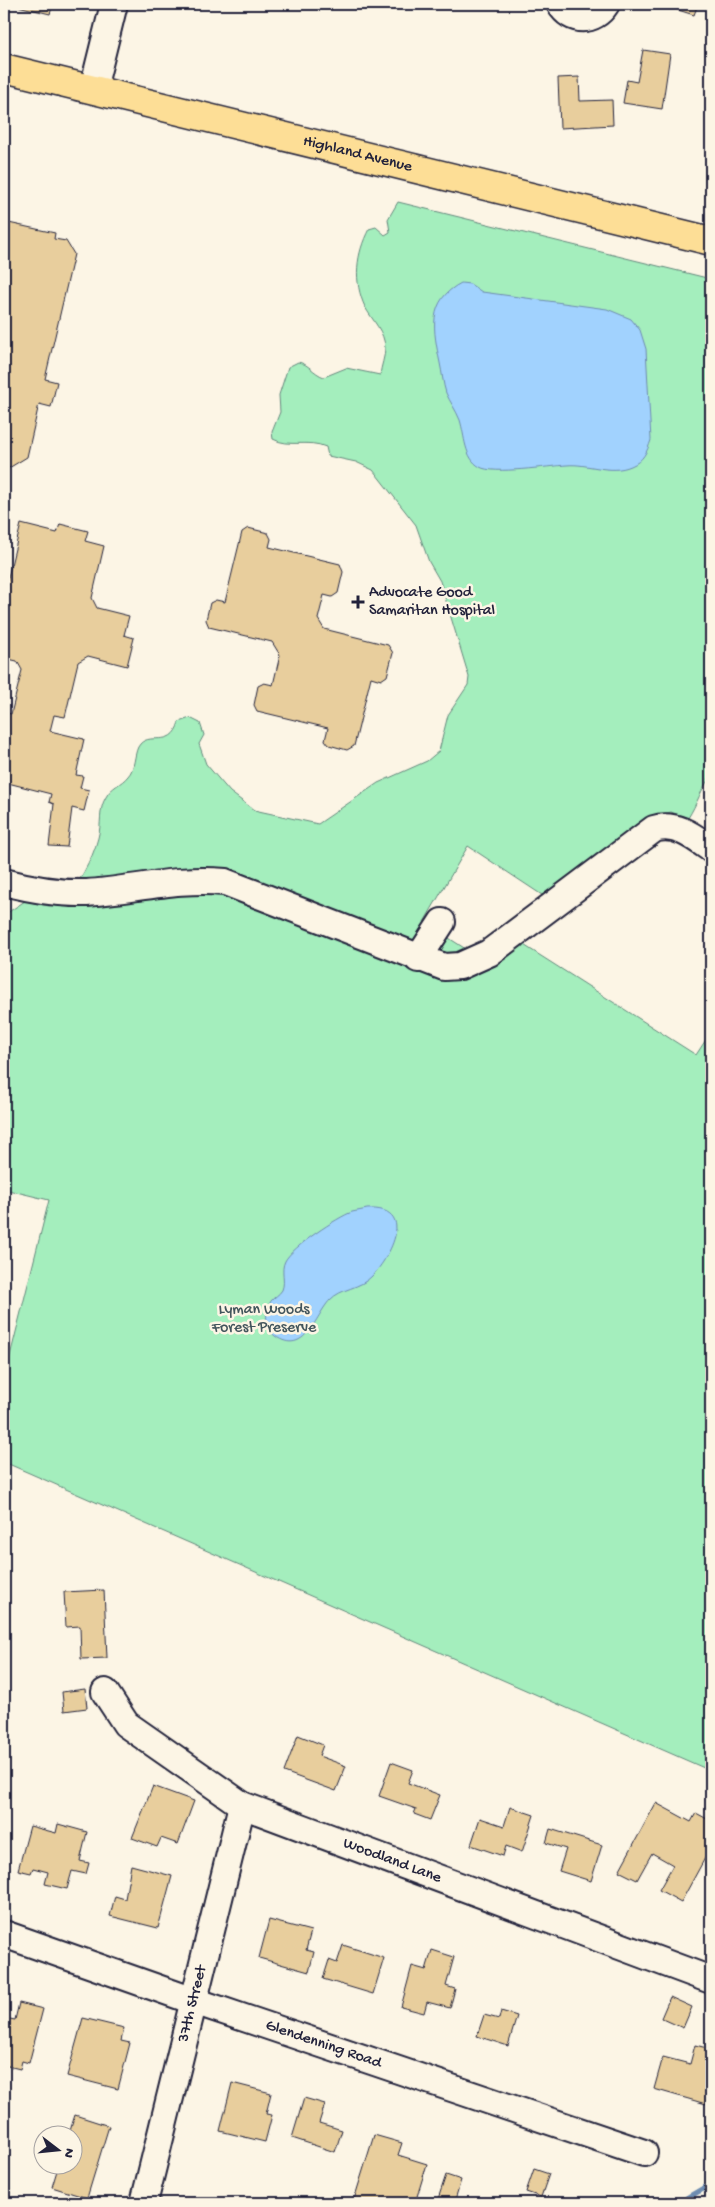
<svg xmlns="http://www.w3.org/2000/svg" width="715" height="2207" viewBox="0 0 715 2207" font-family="'Gochi Hand',sans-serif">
	<rect width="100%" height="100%" fill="#fcf5e5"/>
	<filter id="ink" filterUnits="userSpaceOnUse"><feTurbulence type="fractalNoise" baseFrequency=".02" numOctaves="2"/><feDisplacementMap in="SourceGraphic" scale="10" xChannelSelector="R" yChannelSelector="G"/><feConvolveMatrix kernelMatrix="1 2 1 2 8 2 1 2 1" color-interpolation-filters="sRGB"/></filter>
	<g filter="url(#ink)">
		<path fill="#a4eebd" stroke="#63887c" d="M398 202 711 279V776C701 789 697 804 688 818L671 812 651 817 545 897 468 846 424 922 489 964 519 942 696 1055 711 1032V1771L4 1462V1380L49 1200 4 1189V915L25 901 49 906 65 903C78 882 92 862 98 838 102 824 98 810 106 797 111 787 122 784 128 776 135 769 134 755 138 747 148 729 171 751 179 722L190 718 200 723 204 735 199 744 206 764 230 792 254 810 318 824 378 783 427 761 439 751 448 715 468 685 469 677 440 581 429 562 416 525 373 470 356 462 328 456 326 447C308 439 289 448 273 439L272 432 280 412 279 395 288 367 298 362C309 364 313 373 324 377L346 368 380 375C381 366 385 357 385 348 385 332 372 320 365 307 353 281 356 254 369 229L376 227 385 235 390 232 388 219Z"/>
		<path fill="#a1d2fe" stroke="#6e8cb0" d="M461 283 470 284 482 292 607 309 631 319 640 330 646 349 651 440C647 452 643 461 631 466 610 475 588 463 567 465 549 466 493 475 480 467 464 458 465 436 460 420 456 410 450 402 446 393 443 384 442 372 440 363 433 330 427 301 461 283Z
			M367 1209C417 1206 391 1256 372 1276 360 1289 341 1288 330 1300 315 1316 305 1357 275 1336 264 1328 265 1311 271 1301 274 1297 279 1295 282 1290 286 1280 280 1271 285 1261 292 1247 338 1217 352 1212 357 1211 363 1210 367 1209Z"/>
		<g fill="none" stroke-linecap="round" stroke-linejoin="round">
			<path stroke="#6e8cb0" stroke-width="5.5" d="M687 2203V2198L711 2184"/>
		</g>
		<path fill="#e8ce9d" stroke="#22223b" d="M10 4H53L50 14Z
			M659 4H698L694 15Z
			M643 50 670 54 662 109 623 103 627 80 637 82Z
			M579 77 580 101 612 100 613 125 560 128 558 78Z
			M4 222 55 233 54 239 66 241 74 254 45 379 57 382 51 407 39 404 27 457 4 471Z
			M21 524 57 533 60 524 88 531 85 541 104 546 92 598 97 608 129 616 124 635 134 638 127 666 88 656 78 662 65 717 54 715 50 731 84 739 76 775 83 776 80 788 89 790 84 811 72 808 67 847 49 846 54 804 49 802 51 794 4 782V712L11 714 22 670 17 661 4 658V594Z
			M248 528 268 533 271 539 269 547 340 564 343 572 338 593 332 597 324 595 318 619 324 629 388 645 393 653 387 676 381 680 371 677 354 746 347 750 329 745 325 740 328 728 257 711 254 705 258 686 264 683 273 685 280 655 272 642 209 627 206 620 210 603 216 600 225 602 242 532Z
			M104 1590 107 1658 81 1659 80 1626 66 1627 64 1592Z
			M85 1689 87 1708 64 1711 62 1692Z
			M298 1735 323 1745 319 1756 346 1766 336 1791 284 1772Z
			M391 1762 413 1770 408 1783 440 1795 430 1820 414 1814 416 1809 379 1796Z
			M153 1786 194 1801 178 1844 161 1838 157 1847 132 1838Z
			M656 1803 691 1822 696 1813 711 1821V1847L681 1902 659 1890 673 1865 652 1853 637 1880 619 1871Z
			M510 1807 534 1815 522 1852 506 1846 503 1856 471 1845 480 1818 504 1826Z
			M58 1824 87 1832 80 1861 89 1863 86 1874 72 1871 67 1889 45 1884 48 1872 33 1868 31 1873 18 1870 30 1826 56 1833Z
			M550 1829 602 1845 591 1881 559 1871 566 1849 546 1843Z
			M131 1865 172 1876 158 1928 110 1916 115 1896 125 1899Z
			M269 1920 311 1931 306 1950 314 1952 309 1972 259 1958Z
			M343 1945 384 1958 373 1994 323 1979 329 1960 337 1963Z
			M432 1950 454 1957 446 1986 455 1989 450 2008 427 2002 424 2013 401 2007 412 1966 426 1970Z
			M670 1997 692 2007 683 2028 661 2018Z
			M19 2003 43 2009 29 2063 22 2061 20 2069 4 2065V2018L15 2020Z
			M501 2011 517 2016 508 2046 477 2036 484 2015 499 2019Z
			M83 2018 124 2028 121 2041 130 2043 118 2089 67 2076Z
			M695 2045 711 2049V2087L706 2104 654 2089 663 2057 690 2064Z
			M232 2083 271 2093 266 2114 272 2115 265 2142 220 2131Z
			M304 2098 325 2104 319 2123 342 2130 335 2152 292 2138Z
			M75 2115 109 2126 87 2198 52 2187 59 2164H72V2134H69Z
			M374 2135 402 2143 398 2155 427 2164 415 2203H353Z
			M534 2169 549 2174 541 2197 526 2192Z
			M446 2175 461 2180 454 2203 438 2199Z"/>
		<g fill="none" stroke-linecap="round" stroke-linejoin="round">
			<defs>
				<g id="minor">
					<path d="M560 4C571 23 594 23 606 4"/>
					<path d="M93 89 114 4"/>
					<path d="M4 882C31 889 59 894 87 893 133 890 179 877 225 882L444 967 460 966 489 953 654 829C676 822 694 837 711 849"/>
					<path d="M418 959 442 922"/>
					<path id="s1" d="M105 1692 126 1724 242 1805 711 1980"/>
					<path id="s2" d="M4 1934 194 2001 644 2153"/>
					<path id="s3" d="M144 2203 242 1805"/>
				</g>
				<g id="major">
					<path id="s4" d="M4 68 711 241"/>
				</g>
			</defs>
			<use href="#minor" stroke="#22223b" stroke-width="30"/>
			<use href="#major" stroke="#22223b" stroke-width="31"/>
			<use href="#minor" stroke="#fcf5e5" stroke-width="26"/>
			<use href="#major" stroke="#fdde96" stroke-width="28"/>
		</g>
	</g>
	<path fill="#22223b" stroke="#fcf5e5" stroke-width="2" d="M355.5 594.5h5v5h5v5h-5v5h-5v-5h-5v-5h5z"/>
	<g text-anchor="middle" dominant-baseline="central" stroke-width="5" stroke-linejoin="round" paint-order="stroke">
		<g font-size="16" fill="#22223b" stroke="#fcf5e5">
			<text stroke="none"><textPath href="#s4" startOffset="364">Highland Avenue</textPath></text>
			<text stroke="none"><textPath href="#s1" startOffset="340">Woodland Lane</textPath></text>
			<text stroke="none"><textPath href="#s3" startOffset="205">37th Street</textPath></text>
			<text stroke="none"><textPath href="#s2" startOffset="338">Glendenning Road</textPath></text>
		</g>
		<g font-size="16" fill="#22223b" stroke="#fcf5e5" text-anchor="start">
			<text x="369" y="593">Advocate Good<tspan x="369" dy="18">Samaritan Hospital</tspan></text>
		</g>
		<g font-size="16" fill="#42555c" stroke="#fcf5e5">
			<text x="264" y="1310">Lyman Woods<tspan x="264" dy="18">Forest Preserve</tspan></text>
		</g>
	</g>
	<rect width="715" height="2207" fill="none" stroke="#fcf5e5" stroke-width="20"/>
	<rect x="10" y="10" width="695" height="2187" fill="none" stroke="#22223b" stroke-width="2" filter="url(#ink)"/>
	<g transform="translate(58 2150) rotate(106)"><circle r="24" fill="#fcf5e5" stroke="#a5a1a1"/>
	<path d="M0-4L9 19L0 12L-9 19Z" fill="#22223b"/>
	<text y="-8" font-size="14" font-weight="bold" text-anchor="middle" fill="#22223b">N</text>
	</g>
</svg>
